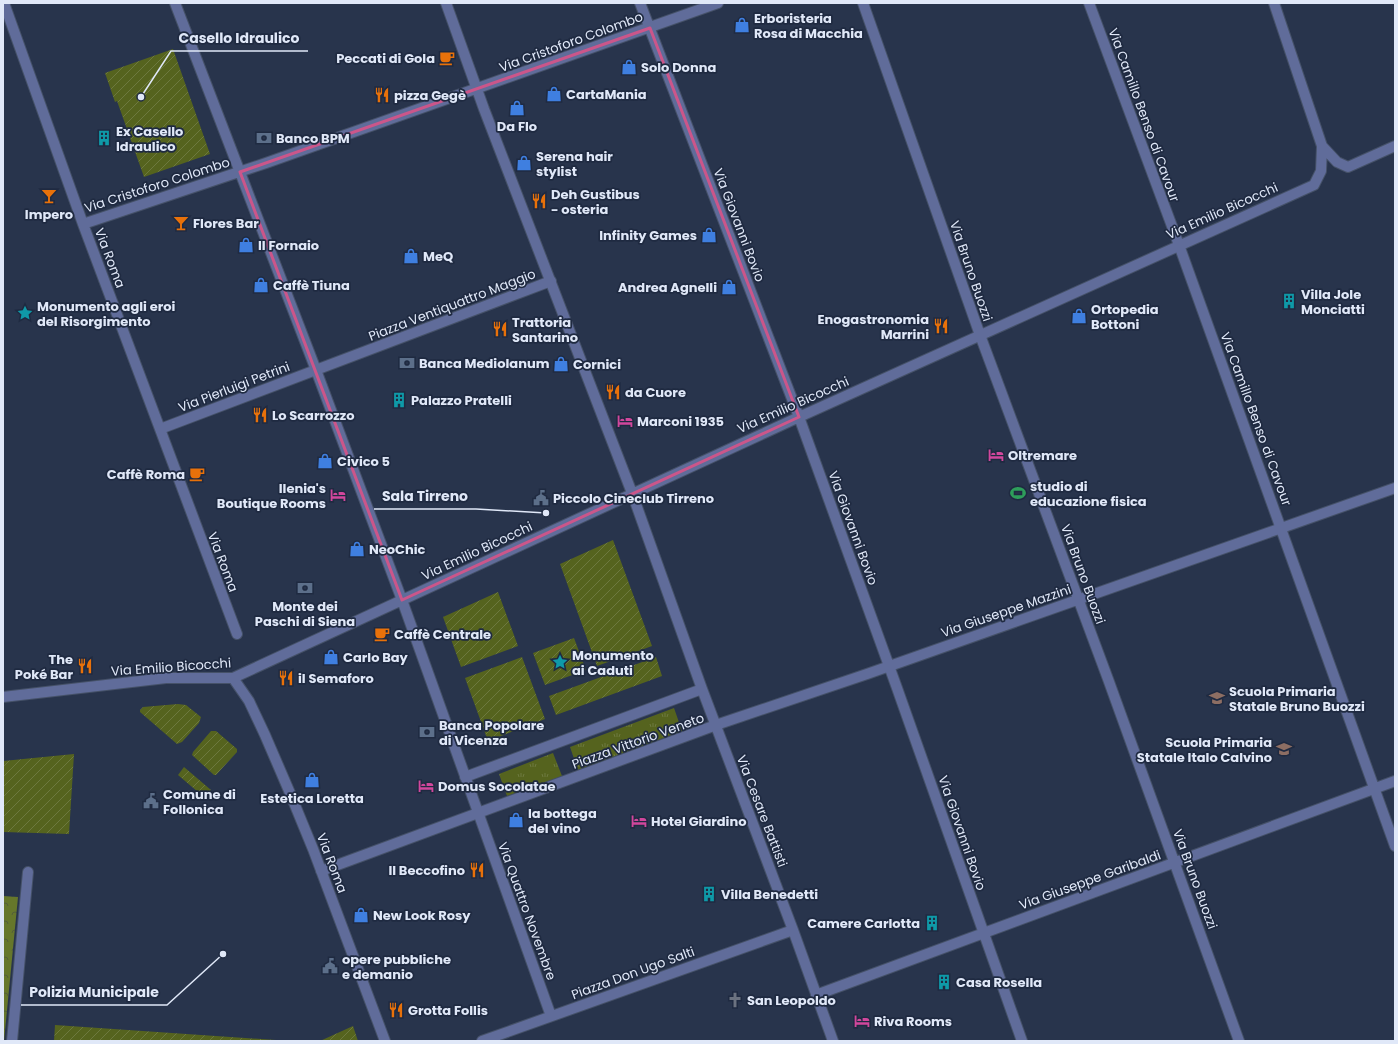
<svg xmlns="http://www.w3.org/2000/svg" width="1398" height="1044" viewBox="0 0 1398 1044" font-family="Poppins,sans-serif">
	<defs>
		<pattern id="grass-tufts" width="24" height="20" patternUnits="userSpaceOnUse"><rect width="24" height="20" fill="#55631e"/><path d="M3 7l-1-3M5 7V3M7 7l1-3M15 17l-1-3M17 17v-4M19 17l1-3" fill="none" stroke="#6d793f"/></pattern>
		<pattern id="forest-crowns" width="20" height="18" patternUnits="userSpaceOnUse"><rect width="20" height="18" fill="#66772b"/><path d="M2 6a3 3 0 1 1 6 0M12 15a3 3 0 1 1 6 0" fill="none" stroke="#545e3a"/></pattern>
		<pattern id="garden-furrows" width="10" height="10" patternUnits="userSpaceOnUse"><rect width="10" height="10" fill="#55631e"/><path d="M-1 1l2-2M0 10L10 0M9 11l2-2" fill="none" stroke="#6d793f"/></pattern>
	</defs>
	<rect width="100%" height="100%" fill="#28344c"/>
	<path fill="url(#grass-tufts)" d="M674 708 682 731 578 770 570 747Z
		M553 753 562 776 507 796 499 774Z"/>
	<path fill="url(#forest-crowns)" d="M3 896 18 897 4 1041H3Z"/>
	<path fill="url(#garden-furrows)" d="M173 49 210 154 144 177 117 101 115 102 105 73Z
		M613 540 652 646 597 666 560 564Z
		M498 592 518 646 461 667 443 617Z
		M574 638 586 670 545 685 533 653Z
		M522 657 545 719 488 741 465 678Z
		M656 657 662 676 556 715 549 696Z
		M178 704 186 705 201 717 199 723 182 742 177 744 140 712V710L143 707Z
		M211 731H216L237 749V752L216 775H214L192 755 193 752Z
		M74 754 69 834 3 832V761Z
		M184 767 211 790 205 798 178 775Z
		M55 1025 291 1041H54Z
		M353 1026 358 1041H320Z"/>
	<g fill="none" stroke-linecap="round" stroke-linejoin="round">
		<defs>
			<path id="minor" d="M4 3 83 224 237 634
				M175 3 316 370 402 600 551 1016
				M446 3 484 109 632 493 702 689 793 930 833 1041
				M640 3 799 417 897 688 1022 1041
				M863 3 980 335 1108 679 1239 1041
				M1089 3 1179 245 1395 846
				M1322 146 1337 162 1348 167 1395 146
				M83 224 266 163 718 3
				M160 429 551 281
				M233 678 249 701 265 735 290 793 313 849 385 1041
				M3 697 166 678H233L799 417 1314 185 1321 171 1322 146 1274 3
				M465 777 702 689
				M321 871 716 725 867 674 1395 488
				M816 995 1395 781
				M12 1041 28 872
				M482 1041 793 930"/>
		</defs>
		<use href="#minor" stroke="#455168" stroke-width="12"/>
		<use href="#minor" stroke="#606c9a" stroke-width="10"/>
	</g>
	<path fill="none" stroke="#cb568a" stroke-width="3" stroke-linejoin="round" d="M650 28 799 417 402 600 240 172Z"/>
	<defs>
		<symbol id="shop-bare" viewBox="-9 -9 18 18"><path d="M-5-2.5h2.3a2.7 3.5 0 0 1 5.4 0H5L5.5 6h-11ZM-1.5-2.5h3a1.5 2.3 0 0 0-3 0Z" fill="#3f7fe0" stroke="#1f2a41" stroke-width="2.5" paint-order="stroke"/></symbol>
		<symbol id="cafe-bare" viewBox="-9 -9 18 18"><path d="M-5.5-4.5H6V0H3Q3 3.5 0 3.5H-2.5Q-5.5 3.5-5.5 0ZM3-3.2v2h1.7v-2ZM-6 4.5H4V6H-6Z" fill="#e8710a" stroke="#1f2a41" stroke-width="2.5" paint-order="stroke"/></symbol>
		<symbol id="restaurant-bare" viewBox="-9 -9 18 18"><path d="M-5-6h1v4h1v-4h1v4h1v-4h1v5L-1.5 .5V6h-2V.5L-5-1ZM5-6V6H3V1.5H1.5Q1.5-4 5-6Z" fill="#e8710a" stroke="#1f2a41" stroke-width="2.5" paint-order="stroke"/></symbol>
		<symbol id="building-bare" viewBox="-9 -9 18 18"><path d="M-4-6H4V6H1V3H-1V6H-4ZM-2.5-4.3h1.7v1.8h-1.7ZM.8-4.3h1.7v1.8H.8ZM-2.5-1h1.7V.8h-1.7ZM.8-1h1.7V.8H.8Z" fill="#0f9aa8" stroke="#1f2a41" stroke-width="2.5" paint-order="stroke"/></symbol>
		<symbol id="bank-bare" viewBox="-9 -9 18 18"><path d="M-6-4H6V4H-6ZM0-2.3a2.3 2.3 0 1 0 0 4.6a2.3 2.3 0 1 0 0-4.6Z" fill="#5c6f8a" stroke="#1f2a41" stroke-width="2.5" paint-order="stroke"/></symbol>
		<symbol id="bar-bare" viewBox="-9 -9 18 18"><path d="M-6-5H6L.8 .8V4.5H3.5V6h-7V4.5H-.8V.8Z" fill="#e8710a" stroke="#1f2a41" stroke-width="2.5" paint-order="stroke"/></symbol>
		<symbol id="sight-bare" viewBox="-9 -9 18 18"><path d="M0-6L1.8-2.2L6-1.7L2.9 1.2L3.7 5.4L0 3.3L-3.7 5.4L-2.9 1.2L-6-1.7L-1.8-2.2Z" fill="#0f9aa8" stroke="#1f2a41" stroke-width="2.5" paint-order="stroke"/></symbol>
		<symbol id="hotel-bare" viewBox="-9 -9 18 18"><path d="M-6-4.5h1.5V1H6V5H4.5V3h-9V5H-6ZM-4 0a1.8 1.8 0 1 1 3.6 0ZM.5 0V-2.5h3Q6-2.5 6 0Z" fill="#d1479c" stroke="#1f2a41" stroke-width="2.5" paint-order="stroke"/></symbol>
		<symbol id="stadium-bare" viewBox="-9 -9 18 18"><path d="M0-5a6.5 5 0 1 0 0 10a6.5 5 0 1 0 0-10ZM-3.5-1.8h7v3.6h-7Z" fill="#2e9e5b" stroke="#1f2a41" stroke-width="2.5" paint-order="stroke"/></symbol>
		<symbol id="civic-bare" viewBox="-9 -9 18 18"><path d="M-.6-6.5H3V-4.5H.6V-3L4-1V1h2V6H-6V1h2V-1L-.6-3ZM-1.2 2.5V6h2.4V2.5Z" fill="#5c6f8a" stroke="#1f2a41" stroke-width="2.5" paint-order="stroke"/></symbol>
		<symbol id="school-bare" viewBox="-9 -9 18 18"><path d="M0-5L7-2L0 1L-7-2ZM-4 1L0 2.5L4 1V4Q0 6-4 4Z" fill="#8d6e63" stroke="#1f2a41" stroke-width="2.5" paint-order="stroke"/></symbol>
		<symbol id="church-bare" viewBox="-9 -9 18 18"><path d="M-1.2-6h2.4v3.5h3.3v2.4h-3.3V6h-2.4V-.1h-3.3v-2.4h3.3Z" fill="#6b7280" stroke="#1f2a41" stroke-width="2.5" paint-order="stroke"/></symbol>
	</defs>
	<g fill-rule="evenodd">
		<use href="#shop-bare" x="731" y="14" width="22" height="22"/>
		<use href="#cafe-bare" x="436" y="47" width="22" height="22"/>
		<use href="#shop-bare" x="618" y="56" width="22" height="22"/>
		<use href="#shop-bare" x="543" y="83" width="22" height="22"/>
		<use href="#restaurant-bare" x="371" y="84" width="22" height="22"/>
		<use href="#shop-bare" x="506" y="97" width="22" height="22"/>
		<use href="#building-bare" x="93" y="127" width="22" height="22"/>
		<use href="#bank-bare" x="253" y="127" width="22" height="22"/>
		<use href="#shop-bare" x="513" y="152" width="22" height="22"/>
		<use href="#bar-bare" x="38" y="185" width="22" height="22"/>
		<use href="#restaurant-bare" x="528" y="190" width="22" height="22"/>
		<use href="#bar-bare" x="170" y="212" width="22" height="22"/>
		<use href="#shop-bare" x="698" y="224" width="22" height="22"/>
		<use href="#shop-bare" x="235" y="234" width="22" height="22"/>
		<use href="#shop-bare" x="400" y="245" width="22" height="22"/>
		<use href="#shop-bare" x="250" y="274" width="22" height="22"/>
		<use href="#shop-bare" x="718" y="276" width="22" height="22"/>
		<use href="#building-bare" x="1278" y="290" width="22" height="22"/>
		<use href="#sight-bare" x="14" y="302" width="22" height="22"/>
		<use href="#shop-bare" x="1068" y="305" width="22" height="22"/>
		<use href="#restaurant-bare" x="930" y="315" width="22" height="22"/>
		<use href="#restaurant-bare" x="489" y="318" width="22" height="22"/>
		<use href="#bank-bare" x="396" y="352" width="22" height="22"/>
		<use href="#shop-bare" x="550" y="353" width="22" height="22"/>
		<use href="#restaurant-bare" x="602" y="381" width="22" height="22"/>
		<use href="#building-bare" x="388" y="389" width="22" height="22"/>
		<use href="#restaurant-bare" x="249" y="404" width="22" height="22"/>
		<use href="#hotel-bare" x="614" y="410" width="22" height="22"/>
		<use href="#hotel-bare" x="985" y="444" width="22" height="22"/>
		<use href="#shop-bare" x="314" y="450" width="22" height="22"/>
		<use href="#cafe-bare" x="186" y="463" width="22" height="22"/>
		<use href="#stadium-bare" x="1007" y="482" width="22" height="22"/>
		<use href="#hotel-bare" x="327" y="484" width="22" height="22"/>
		<use href="#civic-bare" x="530" y="487" width="22" height="22"/>
		<use href="#shop-bare" x="346" y="538" width="22" height="22"/>
		<use href="#bank-bare" x="294" y="577" width="22" height="22"/>
		<use href="#cafe-bare" x="371" y="623" width="22" height="22"/>
		<use href="#shop-bare" x="320" y="646" width="22" height="22"/>
		<use href="#sight-bare" x="549" y="651" width="22" height="22"/>
		<use href="#restaurant-bare" x="74" y="655" width="22" height="22"/>
		<use href="#restaurant-bare" x="275" y="667" width="22" height="22"/>
		<use href="#school-bare" x="1206" y="687" width="22" height="22"/>
		<use href="#bank-bare" x="416" y="721" width="22" height="22"/>
		<use href="#school-bare" x="1273" y="738" width="22" height="22"/>
		<use href="#shop-bare" x="301" y="769" width="22" height="22"/>
		<use href="#hotel-bare" x="415" y="775" width="22" height="22"/>
		<use href="#civic-bare" x="140" y="790" width="22" height="22"/>
		<use href="#shop-bare" x="505" y="809" width="22" height="22"/>
		<use href="#hotel-bare" x="628" y="810" width="22" height="22"/>
		<use href="#restaurant-bare" x="466" y="859" width="22" height="22"/>
		<use href="#building-bare" x="698" y="883" width="22" height="22"/>
		<use href="#shop-bare" x="350" y="904" width="22" height="22"/>
		<use href="#building-bare" x="921" y="912" width="22" height="22"/>
		<use href="#civic-bare" x="319" y="955" width="22" height="22"/>
		<use href="#building-bare" x="933" y="971" width="22" height="22"/>
		<use href="#church-bare" x="724" y="989" width="22" height="22"/>
		<use href="#restaurant-bare" x="385" y="999" width="22" height="22"/>
		<use href="#hotel-bare" x="851" y="1010" width="22" height="22"/>
	</g>
	<g text-anchor="middle" dominant-baseline="central" stroke-width="3.5" stroke-linejoin="round" paint-order="stroke">
		<g font-size="13" font-weight="bold" fill="#e0e8f8" stroke="#1f2a41" text-anchor="start">
			<text x="754" y="18">Erboristeria<tspan x="754" dy="15">Rosa di Macchia</tspan></text>
			<text x="435" y="58" text-anchor="end">Peccati di Gola</text>
			<text x="641" y="67">Solo Donna</text>
			<text x="566" y="94">CartaMania</text>
			<text x="394" y="95">pizza Gegè</text>
			<text x="517" y="126" text-anchor="middle">Da Flo</text>
			<text x="116" y="131">Ex Casello<tspan x="116" dy="15">Idraulico</tspan></text>
			<text x="276" y="138">Banco BPM</text>
			<text x="536" y="156">Serena hair<tspan x="536" dy="15">stylist</tspan></text>
			<text x="551" y="194">Deh Gustibus<tspan x="551" dy="15">- osteria</tspan></text>
			<text x="49" y="214" text-anchor="middle">Impero</text>
			<text x="193" y="223">Flores Bar</text>
			<text x="697" y="235" text-anchor="end">Infinity Games</text>
			<text x="258" y="245">Il Fornaio</text>
			<text x="423" y="256">MeQ</text>
			<text x="273" y="285">Caffè Tiuna</text>
			<text x="717" y="287" text-anchor="end">Andrea Agnelli</text>
			<text x="1301" y="294">Villa Jole<tspan x="1301" dy="15">Monciatti</tspan></text>
			<text x="37" y="306">Monumento agli eroi<tspan x="37" dy="15">del Risorgimento</tspan></text>
			<text x="1091" y="309">Ortopedia<tspan x="1091" dy="15">Bottoni</tspan></text>
			<text x="929" y="319" text-anchor="end">Enogastronomia<tspan x="929" dy="15">Marrini</tspan></text>
			<text x="512" y="322">Trattoria<tspan x="512" dy="15">Santarino</tspan></text>
			<text x="419" y="363">Banca Mediolanum</text>
			<text x="573" y="364">Cornici</text>
			<text x="625" y="392">da Cuore</text>
			<text x="411" y="400">Palazzo Pratelli</text>
			<text x="272" y="415">Lo Scarrozzo</text>
			<text x="637" y="421">Marconi 1935</text>
			<text x="1008" y="455">Oltremare</text>
			<text x="337" y="461">Civico 5</text>
			<text x="185" y="474" text-anchor="end">Caffè Roma</text>
			<text x="1030" y="486">studio di<tspan x="1030" dy="15">educazione fisica</tspan></text>
			<text x="326" y="488" text-anchor="end">Ilenia's<tspan x="326" dy="15">Boutique Rooms</tspan></text>
			<text x="553" y="498">Piccolo Cineclub Tirreno</text>
			<text x="369" y="549">NeoChic</text>
			<text x="305" y="606" text-anchor="middle">Monte dei<tspan x="305" dy="15">Paschi di Siena</tspan></text>
			<text x="394" y="634">Caffè Centrale</text>
			<text x="572" y="655">Monumento<tspan x="572" dy="15">ai Caduti</tspan></text>
			<text x="343" y="657">Carlo Bay</text>
			<text x="73" y="659" text-anchor="end">The<tspan x="73" dy="15">Poké Bar</tspan></text>
			<text x="298" y="678">il Semaforo</text>
			<text x="1229" y="691">Scuola Primaria<tspan x="1229" dy="15">Statale Bruno Buozzi</tspan></text>
			<text x="439" y="725">Banca Popolare<tspan x="439" dy="15">di Vicenza</tspan></text>
			<text x="1272" y="742" text-anchor="end">Scuola Primaria<tspan x="1272" dy="15">Statale Italo Calvino</tspan></text>
			<text x="438" y="786">Domus Socolatae</text>
			<text x="163" y="794">Comune di<tspan x="163" dy="15">Follonica</tspan></text>
			<text x="312" y="798" text-anchor="middle">Estetica Loretta</text>
			<text x="528" y="813">la bottega<tspan x="528" dy="15">del vino</tspan></text>
			<text x="651" y="821">Hotel Giardino</text>
			<text x="465" y="870" text-anchor="end">Il Beccofino</text>
			<text x="721" y="894">Villa Benedetti</text>
			<text x="373" y="915">New Look Rosy</text>
			<text x="920" y="923" text-anchor="end">Camere Carlotta</text>
			<text x="342" y="959">opere pubbliche<tspan x="342" dy="15">e demanio</tspan></text>
			<text x="956" y="982">Casa Rosella</text>
			<text x="747" y="1000">San Leopoldo</text>
			<text x="408" y="1010">Grotta Follis</text>
			<text x="874" y="1021">Riva Rooms</text>
		</g>
		<g font-size="13" fill="#e0e8f8" stroke="#1f2a41">
			<text transform="translate(571 42) rotate(-20)">Via Cristoforo Colombo</text>
			<text transform="translate(1144 115) rotate(70)">Via Camillo Benso di Cavour</text>
			<text transform="translate(157 185) rotate(-18)">Via Cristoforo Colombo</text>
			<text transform="translate(1222 211) rotate(-24)">Via Emilio Bicocchi</text>
			<text transform="translate(739 225) rotate(69)">Via Giovanni Bovio</text>
			<text transform="translate(110 258) rotate(69)">Via Roma</text>
			<text transform="translate(971 271) rotate(71)">Via Bruno Buozzi</text>
			<text transform="translate(452 305) rotate(-21)">Piazza Ventiquattro Maggio</text>
			<text transform="translate(234 387) rotate(-21)">Via Pierluigi Petrini</text>
			<text transform="translate(793 405) rotate(-24)">Via Emilio Bicocchi</text>
			<text transform="translate(1256 419) rotate(70)">Via Camillo Benso di Cavour</text>
			<text transform="translate(853 528) rotate(70)">Via Giovanni Bovio</text>
			<text transform="translate(477 551) rotate(-25)">Via Emilio Bicocchi</text>
			<text transform="translate(223 562) rotate(69)">Via Roma</text>
			<text transform="translate(1083 574) rotate(70)">Via Bruno Buozzi</text>
			<text transform="translate(1006 611) rotate(-19)">Via Giuseppe Mazzini</text>
			<text transform="translate(171 667) rotate(-4)">Via Emilio Bicocchi</text>
			<text transform="translate(638 741) rotate(-20)">Piazza Vittorio Veneto</text>
			<text transform="translate(762 811) rotate(69)">Via Cesare Battisti</text>
			<text transform="translate(962 833) rotate(71)">Via Giovanni Bovio</text>
			<text transform="translate(332 863) rotate(69)">Via Roma</text>
			<text transform="translate(1195 879) rotate(70)">Via Bruno Buozzi</text>
			<text transform="translate(1090 880) rotate(-20)">Via Giuseppe Garibaldi</text>
			<text transform="translate(527 911) rotate(70)">Via Quattro Novembre</text>
			<text transform="translate(633 973) rotate(-20)">Piazza Don Ugo Salti</text>
		</g>
	</g>
	<path fill="none" stroke="#e0e8f8" stroke-width="1.5" d="M141 97L171 51H308M546 513L476 509H374M223 954L167 1005H21"/>
	<g fill="#e0e8f8" stroke="#1f2a41" stroke-width="1.5">
		<circle cx="141" cy="97" r="4"/>
		<circle cx="546" cy="513" r="4"/>
		<circle cx="223" cy="954" r="4"/>
	</g>
	<g font-size="14" text-anchor="middle" font-weight="bold" fill="#e0e8f8" stroke="#1f2a41" stroke-width="3.5" stroke-linejoin="round" paint-order="stroke">
		<text x="239" y="43">Casello Idraulico</text>
		<text x="425" y="501">Sala Tirreno</text>
		<text x="94" y="997">Polizia Municipale</text>
	</g>
	<rect width="1398" height="1044" fill="none" stroke="#e0e8f8" stroke-width="8"/>
</svg>
